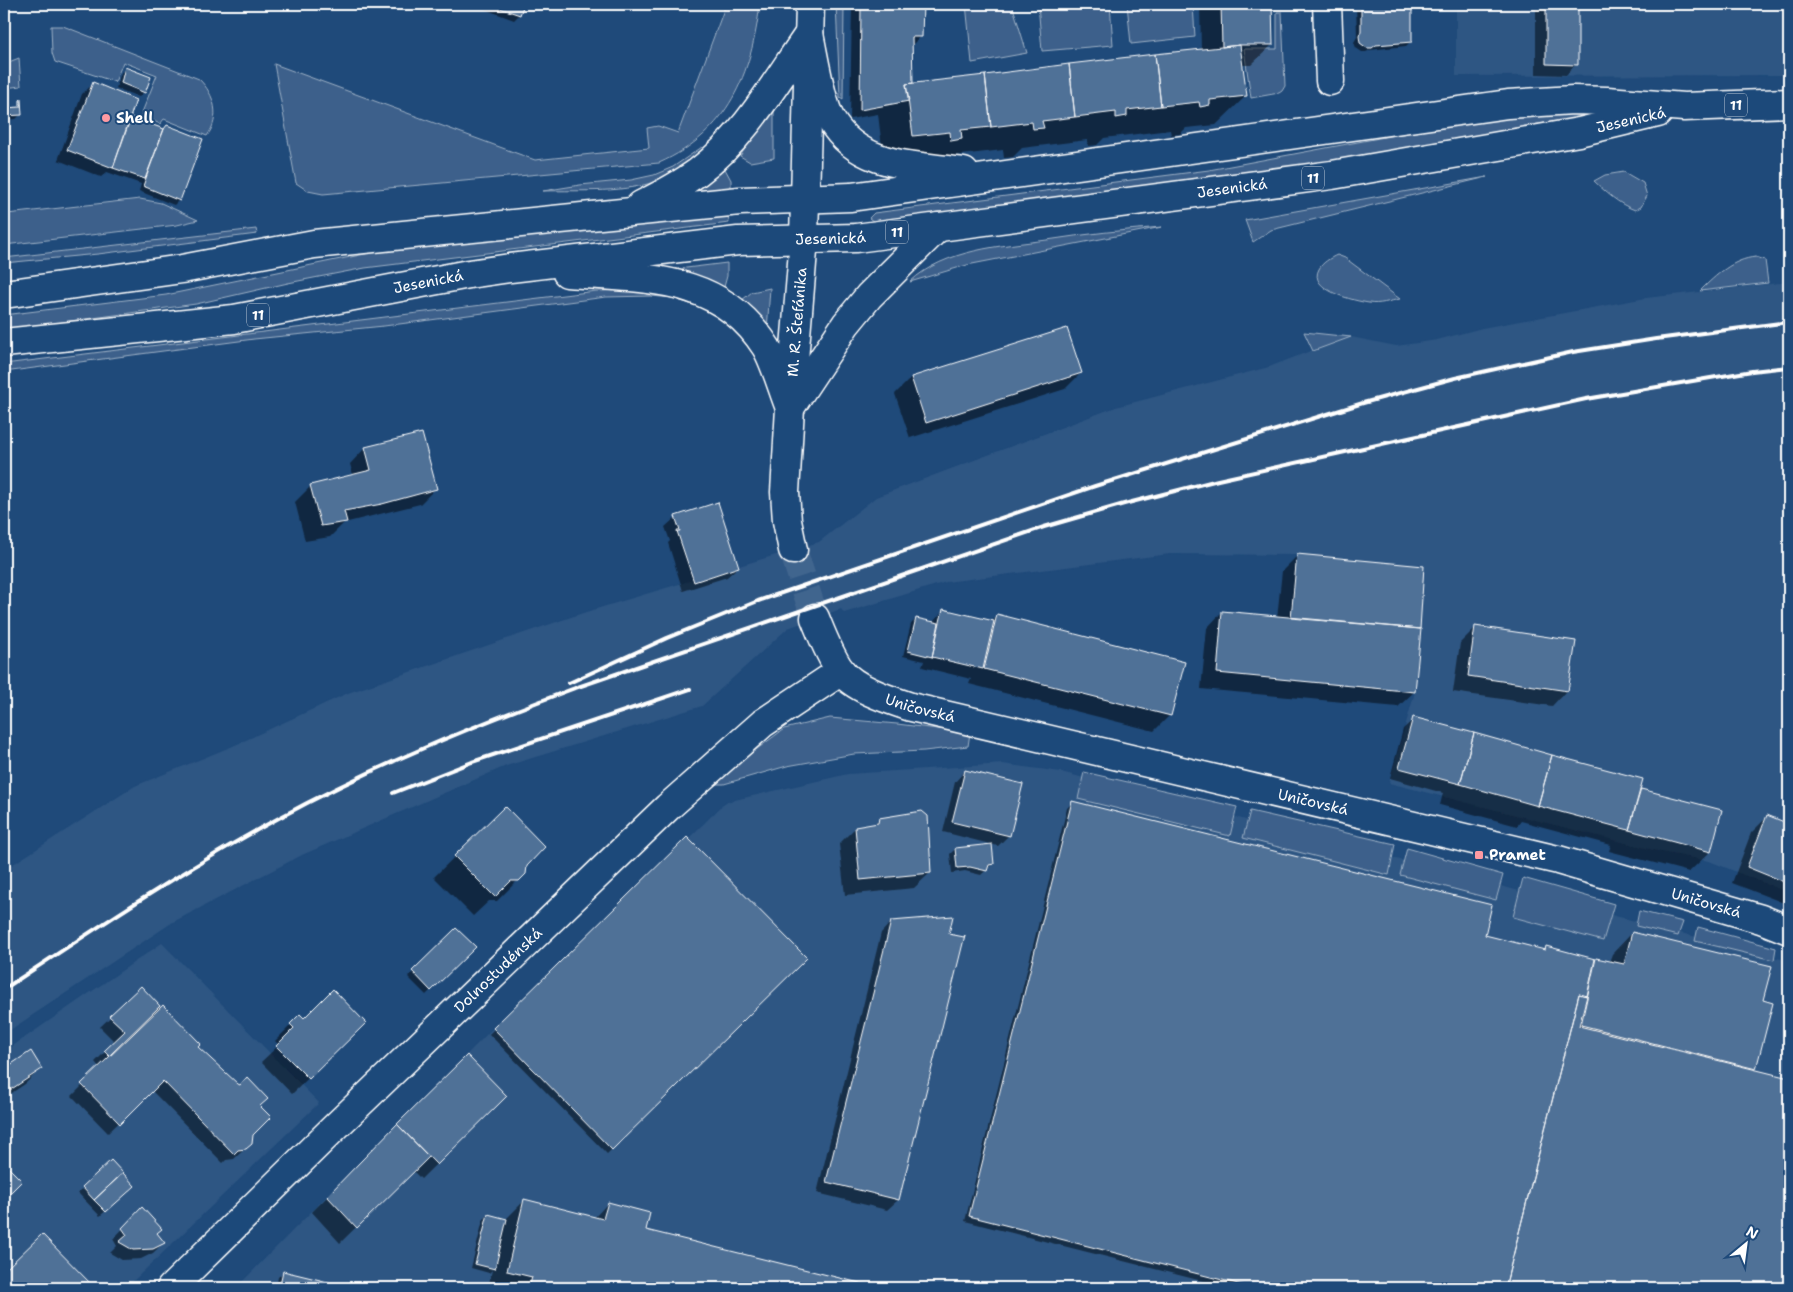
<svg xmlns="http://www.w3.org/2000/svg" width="1793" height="1292" viewBox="0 0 1793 1292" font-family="'Shantell Sans',sans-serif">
	<rect width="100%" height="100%" fill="#1f4a7a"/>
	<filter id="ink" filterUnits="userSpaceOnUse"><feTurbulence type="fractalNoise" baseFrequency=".02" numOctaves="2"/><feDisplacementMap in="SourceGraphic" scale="10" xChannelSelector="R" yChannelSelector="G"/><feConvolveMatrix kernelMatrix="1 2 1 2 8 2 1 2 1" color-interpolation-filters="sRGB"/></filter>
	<g filter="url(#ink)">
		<path fill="#2e5683" d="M1456 4H1789V75L1456 76Z
			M1789 282V893L1709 861 1661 852 1389 783 1415 692 1217 673 1222 611 1291 617 1297 555 1170 554 946 582 844 613 841 609 788 628 702 706 506 766 302 855 173 922 4 1034V870L135 786 233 746 348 693 586 612 819 542 876 497 1116 407 1269 367 1339 340 1351 337 1396 346 1417 343 1437 340 1482 328 1646 298Z
			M1003 764 1061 772 1789 961V1288H236L494 1027 726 802 848 774Z
			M162 943 319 1103 126 1288H4V1052Z"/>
		<path fill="#3c618b" stroke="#9eb0c5" d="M726 4H760C751 75 729 132 659 163L323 194 308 191 296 183 274 64 535 160 649 148 647 128 658 126 678 133Z
			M836 4H844L843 99 840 97Z
			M966 4H1012L1027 53 972 63Z
			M1038 4H1110L1113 45 1042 51Z
			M1127 4H1193L1195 37 1131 44Z
			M1277 12H1282L1285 86 1282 91 1279 93 1251 98 1244 49H1277Z
			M51 26H63L199 79C215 95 221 117 207 136L164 119 160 124 141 115 157 75 123 62 115 82 55 62 52 53Z
			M19 58 21 86 4 88V64Z
			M774 107V158L750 162 740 156Z
			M1594 112 1595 116 1524 126 1370 158 1014 205 874 222 869 218 874 213 1209 170 1427 129 1521 116Z
			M702 147 706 151 702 156C689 163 676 173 662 179 626 194 582 190 543 191L580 185 631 180 654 175 673 167Z
			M724 167 731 180V194L688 195Z
			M1624 172 1643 183 1647 196 1641 207 1635 210C1618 204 1606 192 1594 181L1605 175Z
			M1487 177 1271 230 1253 242 1245 220Z
			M4 182 7 214 140 199 161 203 198 220 177 225 4 245Z
			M728 214 729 223 365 268 288 283 196 304 4 330V315L166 295 370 253Z
			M1162 227 967 265 910 282C945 249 1002 246 1047 240 1085 234 1123 230 1162 227Z
			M256 229 257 234 98 254 4 263V258Z
			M1337 255 1345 258 1400 299C1390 301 1379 305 1369 303 1355 301 1307 290 1319 269 1322 263 1330 258 1337 255Z
			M1756 257 1765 260 1768 283 1700 291C1716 275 1733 259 1756 257Z
			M727 263V276L724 287 678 269Z
			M770 288 767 331 742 300 752 292Z
			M642 290 675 294 705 305 690 304 672 298 651 296 606 297 384 326 254 339 4 372V364L596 291Z
			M1304 332 1351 337 1313 351Z
			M830 718 897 724 970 733 968 746 924 751 854 754 787 766 724 784H710L784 729Z
			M1084 772 1237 807 1230 836 1078 799Z
			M1250 811 1395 844 1389 875 1243 838Z
			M1407 848 1503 875 1496 900 1400 875Z
			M1523 878 1614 904 1603 941 1513 917Z
			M1639 911 1683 922 1678 936 1636 926Z
			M1698 927 1776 948 1774 960 1695 941Z"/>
		<path fill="#0007" d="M461 4H471L468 6Z
			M471 4H522L519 15 514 20Z
			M536 4H555L550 9Z
			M852 4H922L921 36 911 46 912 83 910 85 1201 51 1200 4H1271L1272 45 1251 65H1242L1246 96 1216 125 1186 128 1180 134 1171 135 1170 130 1104 138 1097 145 1088 146 1087 140 1022 148 1013 157 1004 158 1003 150 884 164 878 114 850 119Z
			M1356 4H1410L1411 41 1406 46 1370 50 1366 52H1362L1356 48 1354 42 1357 37Z
			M1536 4H1577L1576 64 1566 75 1536 74Z
			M126 68 144 92 139 97 116 88 121 73Z
			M93 84 127 123 131 119 163 130 167 127 179 200 174 205 139 191 141 184 107 172 101 177 58 160 82 94Z
			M20 108 21 114 16 119 4 120V109Z
			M1066 329 1081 373 1065 389 910 438 895 394 911 378Z
			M421 435 435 489 420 504 344 523 330 537 305 541 295 502 311 486 353 475 350 464 365 448Z
			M676 517 738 567 727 577 683 591 668 543 670 541 665 527Z
			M1297 556 1414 692 1398 707 1201 689 1207 628 1222 612 1277 618 1282 571Z
			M944 610 992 621 998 616 1170 715 1154 731 969 684 971 679 922 667 924 661 903 656 911 624 916 619 932 623Z
			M1475 628 1567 690 1552 706 1453 692 1460 643Z
			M1414 719 1638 793 1641 790 1721 811 1710 852 1689 872 1609 851 1611 845 1521 821 1517 826 1440 805 1443 793 1390 778 1403 729Z
			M965 771 1021 785 1008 836 998 846 943 832 955 782Z
			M1072 803 1483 936 1543 951 1547 948 1592 964 1597 960 1609 962 1612 954 1632 933 1762 1001 1755 1069 1753 1071 1789 1080V1288H1230L965 1221 1067 808Z
			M505 807 524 874 497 901H489L473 916 434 877Z
			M1767 817 1789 825V905L1732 883 1751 833Z
			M880 819 930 873 914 888 845 895 839 844 855 828 874 825Z
			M687 839 805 958 607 1154 489 1034Z
			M955 849 992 864 981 875 965 871 952 873 950 854Z
			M891 922 963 938 898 1200 887 1210 817 1193 881 933Z
			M456 929 474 947 426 995 408 977Z
			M141 988 196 1047 259 1106 251 1143 234 1159 226 1160 223 1163 152 1091 108 1133 72 1096 100 1068 95 1062 115 1042 100 1027Z
			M300 1016 304 1020 365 1023 292 1094 261 1062 279 1045 275 1041Z
			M31 1053 41 1068 25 1084 4 1098V1071Z
			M467 1057 505 1096 421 1179 413 1171 340 1243 312 1212Z
			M111 1162 133 1186 100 1216 78 1193Z
			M525 1200 594 1218 608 1203 645 1231 875 1288H488L492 1270 489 1273 471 1268 483 1220 488 1215 506 1219Z
			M142 1209 163 1243 153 1253 141 1259 122 1260 110 1253 117 1246 113 1239Z
			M42 1236 94 1288H4V1266L7 1270Z
			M283 1273 345 1288H276L278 1277Z"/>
		<path fill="#507197" stroke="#fff" d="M488 4H524L520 15Z
			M861 4H923L922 37H912L913 83 906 84 909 101 860 110Z
			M1221 4H1272L1273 45H1240L1222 47Z
			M1361 4H1412V42L1376 45 1372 48H1367L1360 43 1359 36 1361 31Z
			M1546 4H1578V65L1546 64Z
			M1240 45 1247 96 1210 100V105L1200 107 1199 102 1161 106 1155 54Z
			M1155 54 1161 106 1127 110V116L1116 118V112L1075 117 1069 64Z
			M1069 64 1075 117 1042 121 1044 128 1033 129 1032 122 991 127 985 75Z
			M125 67 151 77 145 93 121 83Z
			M985 75 991 127 961 130 962 139 951 141 950 132 913 136 906 84Z
			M93 82 136 100 113 168 67 150Z
			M21 99 22 115 4 116V108L20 107V100Z
			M131 117 164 129 145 179 113 168Z
			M167 125 203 139 180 201 143 186 164 129Z
			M1067 328 1082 373 926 423 911 377Z
			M422 433 437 489 382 504 344 511 347 522 321 526 310 485 371 470 365 447Z
			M718 502 739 567 694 582 677 531H680L675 516Z
			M1297 554 1424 566 1420 629 1291 618Z
			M943 609 994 621 983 669 932 657Z
			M1222 611 1421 629 1415 692 1217 673Z
			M997 614 1185 662 1171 716 984 669Z
			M916 618 939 623 932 657 908 651Z
			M1475 626 1576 641 1568 691 1468 676Z
			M1413 717 1474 733 1460 784 1399 768Z
			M1474 733 1552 755 1538 806 1460 784Z
			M1552 755 1643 779 1629 830 1538 806Z
			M965 770 1023 784 1010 836 952 822Z
			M1641 789 1722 810 1711 852 1629 830Z
			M1072 801 1492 905 1485 935 1545 950 1546 946 1595 959 1587 996 1579 994 1505 1288H1254L969 1216Z
			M505 806 545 847 527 866 526 874 519 881H511L495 897 454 856Z
			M922 811 928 816 931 873 860 880 855 827 878 823 879 818Z
			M1767 815 1789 824V884L1747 867Z
			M687 837 807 958 612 1150 493 1028Z
			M992 844 994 864 989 865 987 871 970 867 957 868 955 848Z
			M953 916 949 934 964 937 965 935 899 1200 826 1182 891 921Z
			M456 928 476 947 431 991 412 971Z
			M1632 932 1772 966 1763 1000 1773 1003 1756 1069 1581 1025 1596 958 1624 964Z
			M141 986 160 1006 109 1056 104 1051 125 1031 109 1016Z
			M333 989 366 1023 309 1079 276 1046 294 1028 290 1024 300 1014 304 1018Z
			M1579 994 1587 996 1579 1026 1789 1078V1288H1505Z
			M163 1005 201 1044 198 1047 238 1084 240 1085 247 1077 268 1099 260 1106 271 1117 253 1135 252 1144 246 1149 238 1150 234 1154 163 1081 120 1124 81 1084Z
			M31 1051 42 1069 4 1094V1069Z
			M467 1055 507 1096 437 1165 397 1124Z
			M397 1124 429 1157 357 1228 327 1196Z
			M111 1160 123 1173 94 1200 82 1187Z
			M4 1163 22 1181 4 1199Z
			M123 1173 135 1186 106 1212 94 1200Z
			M524 1199 603 1219 608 1202 650 1213 646 1230 880 1288H529L532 1277 507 1271Z
			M142 1207 162 1229 157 1233 165 1243 153 1249 133 1250 119 1242 127 1235 122 1228Z
			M488 1214 507 1219 495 1269 475 1264Z
			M42 1234 95 1288H4V1264L7 1268Z
			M283 1271 353 1288H279Z"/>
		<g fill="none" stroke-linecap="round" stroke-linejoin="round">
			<path stroke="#41658e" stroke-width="28" stroke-dasharray="28 14" stroke-linecap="butt" d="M793 550 815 618"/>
			<defs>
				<g id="minor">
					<path d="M1327 4 1330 81"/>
					<path id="s1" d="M793 550 787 521 785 492 790 408 804 239 810 4"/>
					<path id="s2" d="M815 618C822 635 829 654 840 670 854 689 890 700 911 707L1558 860 1761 919 1789 930"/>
					<path id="s3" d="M171 1288 332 1130 668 807 763 723 841 671"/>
				</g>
				<g id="primary">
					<path d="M809 34C814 57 820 100 831 120 859 168 915 165 964 172"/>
					<path d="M641 205C661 195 680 185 698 172 745 137 776 81 809 34"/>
					<path d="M567 273C644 279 719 273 766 347 775 362 783 391 790 408"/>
					<path d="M4 294 182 269 314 244 740 201 851 197 1508 104 1573 100 1607 101 1684 107 1789 103"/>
					<path id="s4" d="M4 343 234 319 469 274 510 268 738 241 856 238 1332 175 1579 132 1658 113"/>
					<path d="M790 408 846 324 869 296 938 227"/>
				</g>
			</defs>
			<use href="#minor" stroke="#fff" stroke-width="31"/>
			<use href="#primary" stroke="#fff" stroke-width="31"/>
			<use href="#minor" stroke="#1f4a7a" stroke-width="28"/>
			<use href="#primary" stroke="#1f4a7a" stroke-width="28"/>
			<path stroke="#fff" stroke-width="4" d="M569 683 667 638 758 601 1095 486 1363 403 1455 378 1573 352 1656 339 1789 322
				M393 793 472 762 690 689
				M4 989C93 930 183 870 277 819 372 767 473 726 575 688L1044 527 1124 504 1218 480 1586 399 1752 371 1789 367"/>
		</g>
	</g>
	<g fill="#ff9aa2" stroke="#1f4a7a" stroke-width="2">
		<circle cx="106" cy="118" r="5"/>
		<rect x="1474" y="850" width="10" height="10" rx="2.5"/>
	</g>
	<g text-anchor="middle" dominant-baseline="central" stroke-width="4" stroke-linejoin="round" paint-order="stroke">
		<g fill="#1f4a7a" stroke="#bcc9d7" stroke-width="1">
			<rect x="1725" y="93.5" width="22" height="23" rx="4"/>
			<rect x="1302" y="166.5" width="22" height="23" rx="4"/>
			<rect x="886" y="220.5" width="22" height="23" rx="4"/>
			<rect x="247" y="303.5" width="22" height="23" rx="4"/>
		</g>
		<g font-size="14" font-weight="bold" fill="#fff">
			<text x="1736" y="105">11</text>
			<text x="1313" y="178">11</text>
			<text x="897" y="232">11</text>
			<text x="258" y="315">11</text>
		</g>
		<g font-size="15" font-weight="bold" fill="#fff" stroke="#1f4a7a" text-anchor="start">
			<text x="116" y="118">Shell</text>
			<text x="1489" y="855">Pramet</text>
		</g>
		<g font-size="15" fill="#fff" stroke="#1f4a7a">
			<text transform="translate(1631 120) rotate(-13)">Jesenická</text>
			<text stroke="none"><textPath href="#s4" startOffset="1239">Jesenická</textPath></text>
			<text stroke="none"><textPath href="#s4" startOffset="834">Jesenická</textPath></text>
			<text stroke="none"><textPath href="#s4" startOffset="429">Jesenická</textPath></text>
			<text stroke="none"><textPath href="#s1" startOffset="229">M. R. Štefánika</textPath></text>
			<text stroke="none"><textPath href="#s2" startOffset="148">Uničovská</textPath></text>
			<text stroke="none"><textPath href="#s2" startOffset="552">Uničovská</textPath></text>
			<text stroke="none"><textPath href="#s2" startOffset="958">Uničovská</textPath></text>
			<text stroke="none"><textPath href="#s3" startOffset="456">Dolnostudénská</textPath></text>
		</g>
	</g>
	<rect width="1793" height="1292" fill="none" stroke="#1f4a7a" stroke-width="20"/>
	<rect x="10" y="10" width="1773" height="1272" fill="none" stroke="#fff" stroke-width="2" filter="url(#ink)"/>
	<g transform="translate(1746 1244) rotate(29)" stroke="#1f4a7a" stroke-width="4" paint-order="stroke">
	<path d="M0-4L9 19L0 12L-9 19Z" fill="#ffffff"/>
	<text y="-8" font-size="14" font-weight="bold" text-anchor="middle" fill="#ffffff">N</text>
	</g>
</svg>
